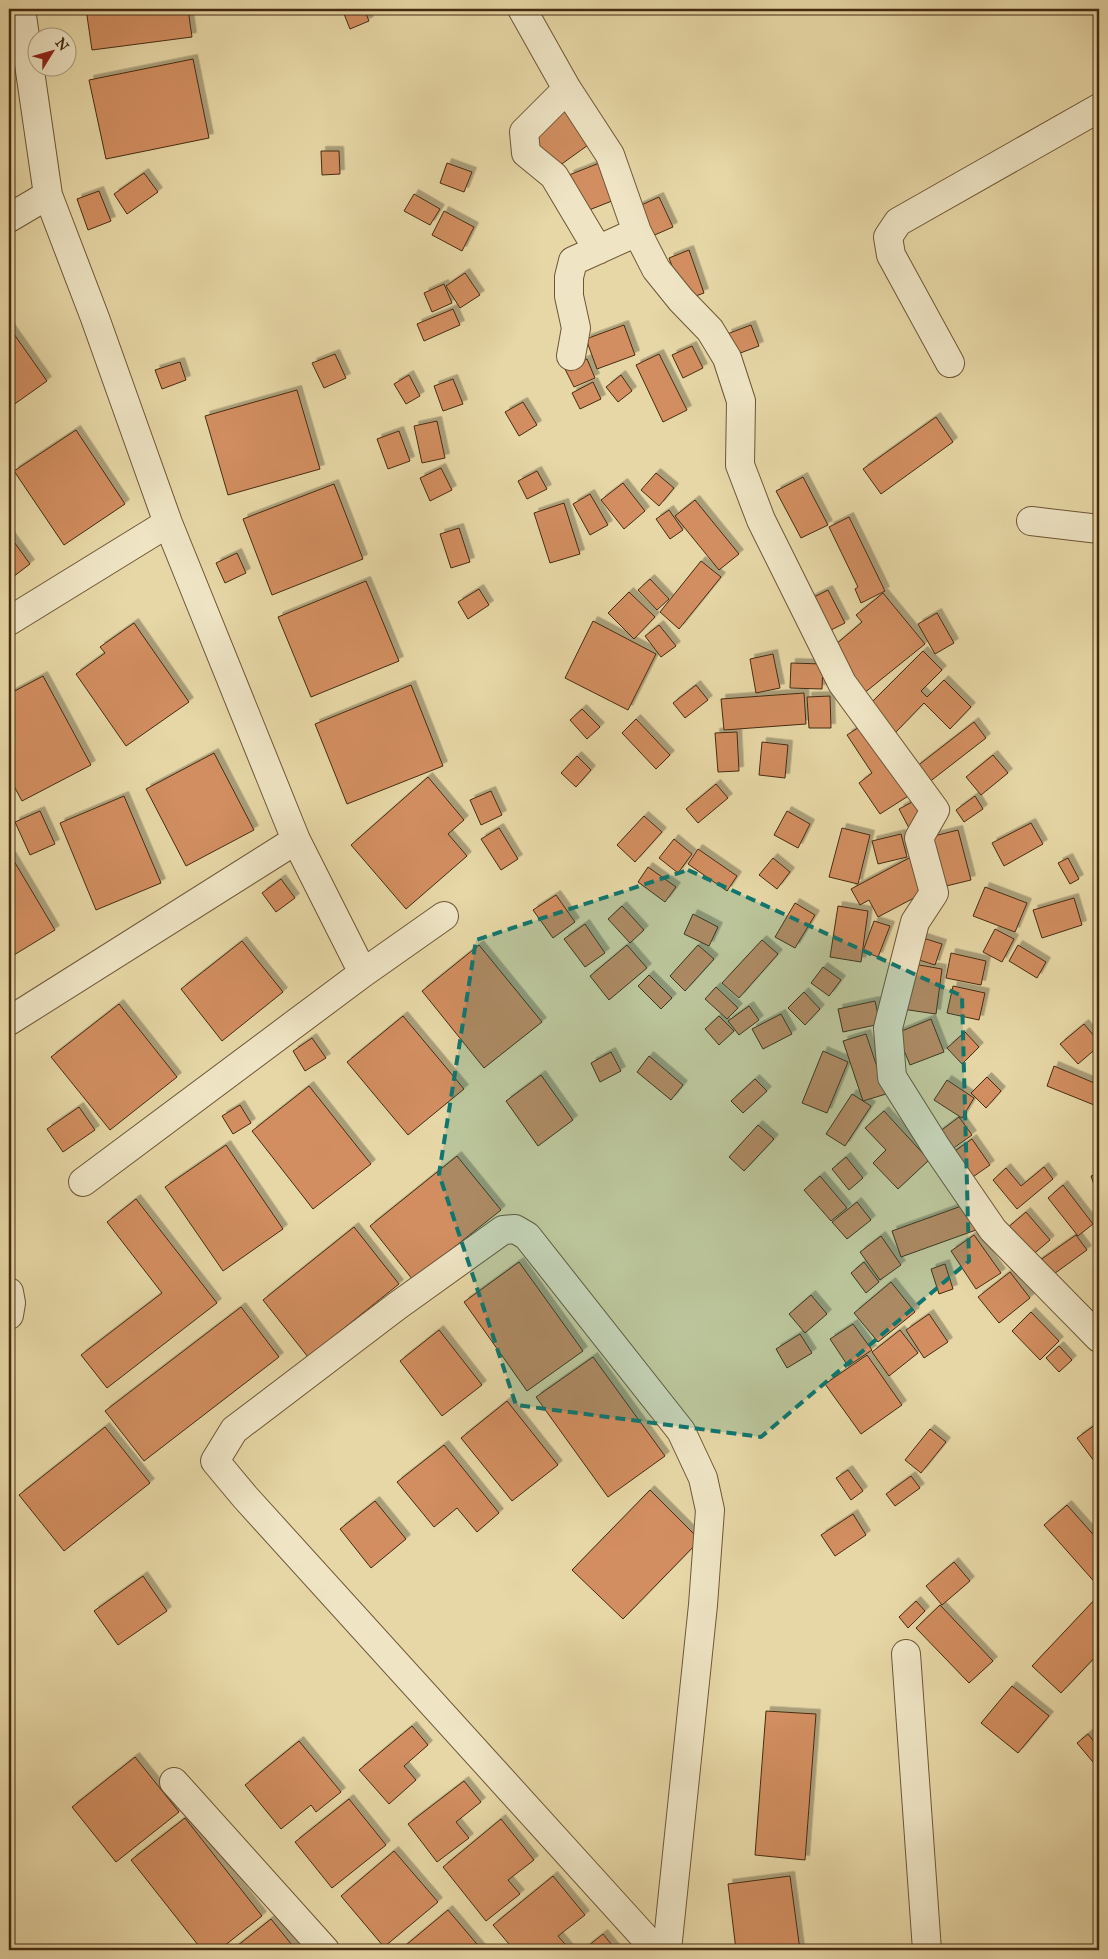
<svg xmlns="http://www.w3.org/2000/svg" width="1108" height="1959" viewBox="0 0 1108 1959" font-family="'IM FELL Great Primer',serif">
	<defs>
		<filter id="shadow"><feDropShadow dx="4.5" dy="-4.5" stdDeviation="0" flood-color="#0004"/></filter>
	</defs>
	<rect width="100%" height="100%" fill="#e7d7a6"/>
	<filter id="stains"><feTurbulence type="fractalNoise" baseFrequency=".004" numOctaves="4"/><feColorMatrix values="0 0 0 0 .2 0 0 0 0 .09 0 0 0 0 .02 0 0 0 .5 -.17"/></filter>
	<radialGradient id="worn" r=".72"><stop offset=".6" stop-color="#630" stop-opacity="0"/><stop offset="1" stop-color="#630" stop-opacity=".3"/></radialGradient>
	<path fill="#d28e60" stroke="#452b11" filter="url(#shadow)" d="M86 9H188L192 37 92 50Z
		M342 9H364L369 21 350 29Z
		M193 59 209 138 106 159 89 80Z
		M571 107 595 140 552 171 528 137Z
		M321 151H339L340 174 322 175Z
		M602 162 617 199 584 212 569 175Z
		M447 163 472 172 464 192 440 183Z
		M144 173 158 192 127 214 114 194Z
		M99 191 111 221 88 230 77 199Z
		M414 194 440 209 430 225 404 211Z
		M659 197 673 227 650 237 637 207Z
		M444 211 474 227 462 251 432 235Z
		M689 250 704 293 685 300 669 258Z
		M465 273 480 295 460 308 446 286Z
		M444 284 452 303 432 312 424 293Z
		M453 309 460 325 424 341 417 324Z
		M624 325 635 355 597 369 586 339Z
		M751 325 759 346 735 355 727 334Z
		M9 327 47 381 9 408Z
		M692 346 703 368 683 378 672 355Z
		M335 354 346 378 324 388 312 363Z
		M659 354 687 410 663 422 636 365Z
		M587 359 595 378 574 387 565 369Z
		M180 362 186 380 162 389 155 370Z
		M409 375 420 396 406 404 394 384Z
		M621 375 632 391 618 402 606 387Z
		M453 379 463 404 443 411 434 386Z
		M593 382 601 399 580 409 572 393Z
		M297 390 320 469 228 495 205 416Z
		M523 402 537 425 519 436 505 412Z
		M936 417 953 442 881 494 863 469Z
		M437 421 445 458 422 463 414 426Z
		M76 430 125 504 64 545 14 471Z
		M399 431 410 461 388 469 377 439Z
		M441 468 452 490 430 501 420 478Z
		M537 471 547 489 527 499 518 481Z
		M656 473 674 488 659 506 641 490Z
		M803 477 828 525 801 538 776 491Z
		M623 483 645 511 624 529 601 500Z
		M334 484 363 559 272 595 243 519Z
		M590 494 608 525 590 535 573 504Z
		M695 500 739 554 719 570 675 516Z
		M564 503 580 554 550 563 534 513Z
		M669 510 683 530 670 539 656 519Z
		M849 517 885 591 861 603 855 589 858 587 829 527Z
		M459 528 470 562 451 568 440 534Z
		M9 535 30 564 9 580Z
		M237 553 246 573 225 583 216 563Z
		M701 561 721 577 679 629 660 612Z
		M650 579 669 599 657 610 638 590Z
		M366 581 399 661 311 697 278 617Z
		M479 589 489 605 468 619 458 602Z
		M828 590 845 623 821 635 804 602Z
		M629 592 655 617 634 639 608 613Z
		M883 593 925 644 863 694 828 651 862 622 856 615Z
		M937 613 954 643 935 654 918 624Z
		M593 621 656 654 628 710 565 678Z
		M134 623 189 702 126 746 76 674 105 653 100 647Z
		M659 625 676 646 661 657 645 636Z
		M923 651 942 670 921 691 927 697 944 680 971 707 950 729 924 703 895 733 868 706Z
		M773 654 780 688 756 693 750 659Z
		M791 663 823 664 822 689 790 688Z
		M43 676 91 765 22 801 9 777V694Z
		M411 685 443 766 347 804 315 724Z
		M696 685 708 700 685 718 673 703Z
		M804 693 806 724 724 730 721 699Z
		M830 696 831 728H809L807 697Z
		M582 709 600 727 587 739 570 720Z
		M636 719 670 755 656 769 622 733Z
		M867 722 913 793 880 814 859 783 872 773 847 735Z
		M974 722 986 738 928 783 916 767Z
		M737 732 739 771 718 772 715 733Z
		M762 742 788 745 785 778 759 775Z
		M214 753 254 830 186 866 146 789Z
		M993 755 1008 773 981 795 966 777Z
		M577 756 591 770 576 787 561 773Z
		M428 777 464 820 448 834 467 856 406 909 351 845Z
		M716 784 728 798 698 823 686 809Z
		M491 791 502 815 481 825 470 800Z
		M124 796 161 883 96 910 60 823Z
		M975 796 983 809 964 822 956 810Z
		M916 800 926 819 909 828 899 809Z
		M40 811 55 844 30 855 15 822Z
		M787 811 810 824 798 848 774 835Z
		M644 816 662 832 635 862 617 845Z
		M1031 823 1043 844 1004 866 992 843Z
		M499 828 518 859 501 870 481 839Z
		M842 828 870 835 858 884 829 877Z
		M958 830 971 880 938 888 926 838Z
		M901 834 907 857 878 864 872 841Z
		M674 839 692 854 678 873 659 858Z
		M698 849 737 876 727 891 688 864Z
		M11 856 55 930 9 958V858Z
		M911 857 929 890 878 917 869 900 860 905 851 889Z
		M773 858 790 872 777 889 759 875Z
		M1068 858 1079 879 1070 884 1058 863Z
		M648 867 676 887 665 902 638 882Z
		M281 879 295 898 276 912 262 893Z
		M985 887 1027 903 1015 932 973 916Z
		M556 895 575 922 553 938 533 910Z
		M1074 898 1082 925 1042 938 1033 910Z
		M795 903 815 915 795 948 775 937Z
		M622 906 644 930 630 943 608 919Z
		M838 906 868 911 861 962 830 957Z
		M693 914 718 927 709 946 684 934Z
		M874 921 890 926 878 957 863 951Z
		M585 924 605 953 585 967 564 939Z
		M995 929 1014 939 1002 962 983 952Z
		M920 937 942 944 935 965 913 958Z
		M762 940 778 954 739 998 722 983Z
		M242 941 283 992 222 1041 181 989Z
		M479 945 542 1022 484 1068 422 991Z
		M627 945 647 968 609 1000 590 976Z
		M698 945 714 959 685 991 670 976Z
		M1018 945 1046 962 1037 978 1009 961Z
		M951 953 986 961 981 985 946 978Z
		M908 963 942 969 936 1014 902 1009Z
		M823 967 841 980 829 996 811 983Z
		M649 975 672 998 661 1009 638 986Z
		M953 986 985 993 979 1020 947 1013Z
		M716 987 738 1008 727 1019 705 999Z
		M804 992 820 1009 805 1025 788 1008Z
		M875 1001 880 1024 843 1032 838 1009Z
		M119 1004 177 1077 110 1130 51 1057Z
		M749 1006 759 1020 739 1035 728 1021Z
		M781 1014 792 1034 763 1049 752 1029Z
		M403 1016 464 1089 408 1135 347 1062Z
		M719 1016 734 1031 719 1045 705 1029Z
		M931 1019 944 1052 910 1065 897 1033Z
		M1084 1024 1099 1042V1046L1078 1064 1060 1044Z
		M965 1032 979 1047 962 1064 947 1048Z
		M866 1034 886 1094 863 1101 843 1041Z
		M312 1038 326 1058 305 1071 293 1051Z
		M823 1051 848 1062 827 1113 802 1103Z
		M611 1052 621 1071 600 1082 591 1063Z
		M649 1056 683 1085 671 1100 637 1072Z
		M1054 1066 1099 1085V1107L1047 1086Z
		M541 1075 573 1120 538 1146 506 1101Z
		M987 1077 1001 1091 986 1108 971 1093Z
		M755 1079 767 1091 743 1113 731 1101Z
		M947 1080 974 1098 962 1118 934 1100Z
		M309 1086 371 1164 313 1209 252 1131Z
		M852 1094 871 1106 845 1146 826 1134Z
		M240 1105 251 1123 233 1134 222 1116Z
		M79 1107 95 1130 63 1152 47 1129Z
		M884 1111 929 1160 898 1189 873 1163 886 1150 865 1128Z
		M959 1117 972 1135 948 1152 935 1135Z
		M758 1125 774 1139 744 1171 729 1157Z
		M972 1139 990 1165 967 1181 949 1155Z
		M226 1145 283 1229 223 1271 165 1187Z
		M457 1156 501 1210 413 1280 370 1226Z
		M846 1157 863 1178 849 1190 832 1169Z
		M1044 1167 1053 1179 1017 1209 993 1180 1006 1168 1021 1186Z
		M1099 1173V1196H1098L1091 1176Z
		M820 1176 847 1208 831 1221 804 1190Z
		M1063 1185 1093 1224 1078 1236 1048 1198Z
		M136 1199 217 1303 107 1388 81 1355 162 1293 107 1222Z
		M857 1202 871 1220 847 1239 832 1222Z
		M967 1204 976 1230 901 1257 892 1231Z
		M1026 1212 1050 1240 1030 1257 1006 1229Z
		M354 1227 399 1284 308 1357 263 1300Z
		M974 1235 1001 1273 976 1289 951 1251Z
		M1076 1235 1087 1250 1047 1279 1036 1263Z
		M881 1236 901 1265 880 1280 860 1252Z
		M519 1262 583 1351 527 1391 464 1302Z
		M864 1262 879 1282 866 1293 851 1273Z
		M945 1264 953 1289 939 1294 931 1269Z
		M1010 1272 1030 1298 999 1323 978 1297Z
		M891 1282 915 1312 878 1342 854 1313Z
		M811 1295 827 1314 805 1333 789 1314Z
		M241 1307 279 1357 144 1461 105 1411Z
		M1031 1312 1059 1341 1040 1360 1012 1331Z
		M929 1314 948 1342 924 1358 906 1330Z
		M853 1324 872 1350 848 1366 830 1339Z
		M439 1330 482 1385 442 1416 400 1361Z
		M900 1330 918 1353 889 1376 872 1352Z
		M800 1334 812 1353 787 1368 776 1349Z
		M1059 1346 1072 1360 1059 1372 1046 1358Z
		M867 1355 902 1405 861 1434 825 1384Z
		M593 1357 665 1456 608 1497 536 1397Z
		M507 1401 558 1465 512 1501 461 1438Z
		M1099 1422V1464L1097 1465 1077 1438Z
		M105 1427 150 1483 64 1551 19 1495Z
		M930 1429 946 1442 921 1473 905 1460Z
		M444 1445 499 1513 477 1532 457 1508 434 1527 397 1482Z
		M848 1470 863 1491 851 1500 836 1478Z
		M911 1476 920 1488 895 1506 886 1494Z
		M650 1490 700 1540 623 1619 572 1570Z
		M375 1501 406 1539 371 1568 340 1529Z
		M1067 1505 1099 1541V1587L1044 1525Z
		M853 1514 866 1535 835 1556 821 1535Z
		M954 1562 970 1581 942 1605 926 1586Z
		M143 1576 167 1611 118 1645 94 1611Z
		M1099 1595V1653L1061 1693 1032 1666Z
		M916 1601 925 1611 908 1628 899 1617Z
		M940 1605 993 1661 969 1683 916 1628Z
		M1012 1686 1049 1716 1018 1753 981 1723Z
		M766 1711 816 1714 805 1860 755 1855Z
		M412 1726 428 1745 404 1766 416 1780 389 1804 359 1770Z
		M1088 1734 1099 1748 1098 1768 1077 1743Z
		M299 1741 341 1792 316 1812 311 1805 281 1829 245 1785Z
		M135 1757 179 1812 116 1862 72 1807Z
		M464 1781 481 1802 456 1822 469 1838 437 1862 408 1824Z
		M349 1799 386 1845 332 1888 295 1842Z
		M185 1818 262 1916 219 1950H202L131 1860Z
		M501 1819 534 1860 508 1880 520 1894 486 1921 443 1867Z
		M394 1851 438 1902 384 1947 341 1896Z
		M553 1876 585 1915 558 1936 570 1950H514L493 1925Z
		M790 1876 800 1950H736L728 1884Z
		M448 1910 482 1950H400Z
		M271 1919 296 1950H232Z
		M603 1934 616 1950H583Z"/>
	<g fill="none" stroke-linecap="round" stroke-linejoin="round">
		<defs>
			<path id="minor" d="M21 9 48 195 95 318 168 523 296 840 363 973
				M522 9 567 89 610 155 637 232 656 269 681 300 710 330 727 358 741 401 740 465 761 520 842 683 935 810 919 838 934 893 915 922 888 1028 892 1077 936 1147 993 1230 1099 1338
				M567 89 524 132 526 153 554 176 598 250
				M9 218 48 195
				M571 356 576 328 569 296V277L573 261 637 232
				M950 363 891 255 888 237 898 222 1099 108
				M1031 521 1099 529
				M9 621 168 523
				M9 1021 296 840
				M83 1182 363 973 444 916
				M9 1292 11 1303 9 1315
				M906 1654 927 1950
				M174 1782 325 1950
				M656 1950 245 1497 215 1461 234 1430 397 1306 503 1230 515 1229 527 1236 681 1431 703 1478 710 1510 703 1605 667 1950"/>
		</defs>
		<use href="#minor" stroke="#6e5636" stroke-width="30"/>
		<use href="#minor" stroke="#efe5c5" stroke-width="28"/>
	</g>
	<path fill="#0f766e" fill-opacity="0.2" stroke="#0f766e" stroke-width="4" stroke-dasharray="10 6" stroke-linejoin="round" d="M688 870 962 996 969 1261 761 1437 516 1405 439 1174 476 940Z"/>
	<rect width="1108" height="1959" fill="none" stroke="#e7d7a6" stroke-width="30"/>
	<rect x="10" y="10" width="1088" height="1939" fill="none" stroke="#452b11" stroke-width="2.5"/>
	<rect x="15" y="15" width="1078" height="1929" fill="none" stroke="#452b11"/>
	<g transform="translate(52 52) rotate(53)"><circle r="24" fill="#efe5c5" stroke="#ab9b7d"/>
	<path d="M0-4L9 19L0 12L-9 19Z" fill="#8f2418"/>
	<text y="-8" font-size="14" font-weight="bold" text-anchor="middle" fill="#452b11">N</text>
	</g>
	<rect width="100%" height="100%" filter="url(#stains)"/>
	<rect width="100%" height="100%" fill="url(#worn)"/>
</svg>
